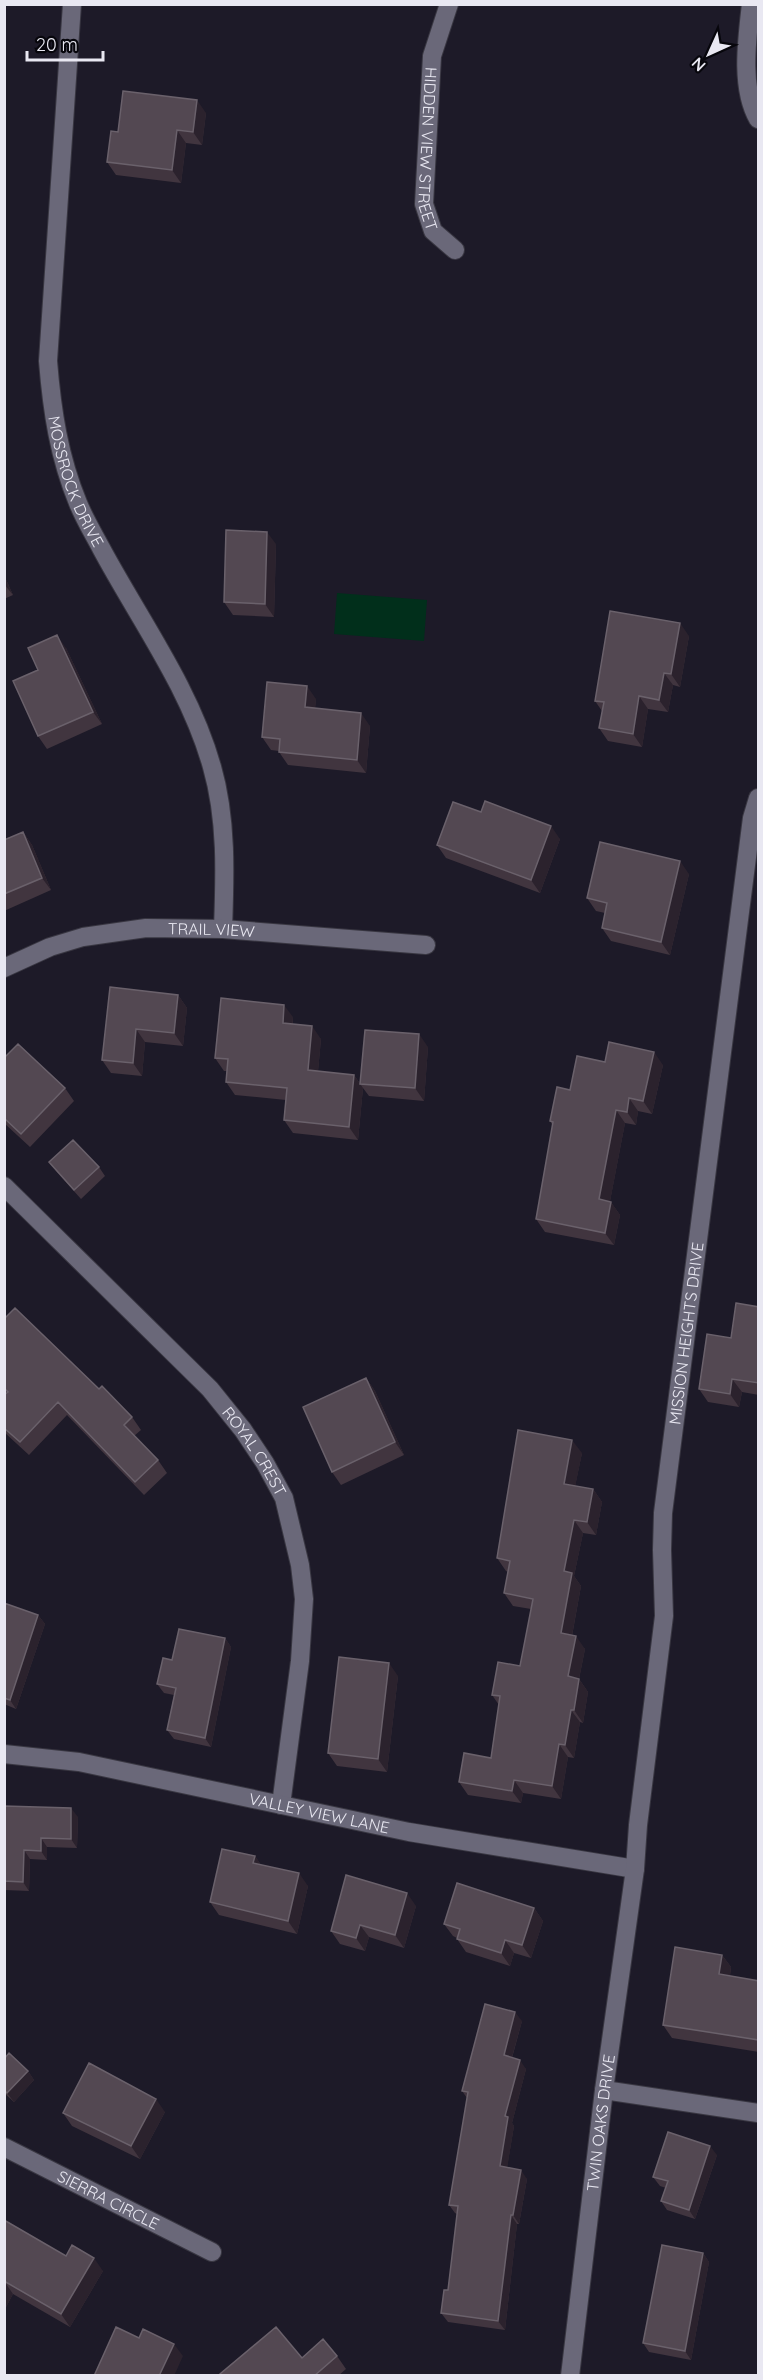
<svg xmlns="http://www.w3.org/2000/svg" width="763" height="2380" viewBox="0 0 763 2380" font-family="Quicksand,sans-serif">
	<rect width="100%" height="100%" fill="#1d1a28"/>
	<path fill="#012f1b" d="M337 593 427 600 424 641 334 634Z"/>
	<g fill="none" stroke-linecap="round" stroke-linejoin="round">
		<defs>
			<g id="minor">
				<path id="s1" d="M72 4 48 361C52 411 59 457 78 503 84 518 93 533 101 548 139 619 190 688 212 767 227 819 225 875 223 929"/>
				<path id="s2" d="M449 4 432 56 424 204 433 231 455 250"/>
				<path d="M751 4C747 39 740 88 758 119"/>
				<path id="s3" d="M4 968 50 947 83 937 146 928 223 929 426 945"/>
				<path id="s4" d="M4 1186 210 1389 243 1430 265 1463 284 1498 300 1565 304 1599 300 1661 281 1805"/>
				<path id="s5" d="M4 1754 79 1762 409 1832 635 1869"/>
				<path d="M604 2090 758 2113"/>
				<path id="s6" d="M4 2147 212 2252"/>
				<path id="s7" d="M570 2376 604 2090 635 1869 638 1825 664 1616 662 1550 663 1513 752 818 758 798"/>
			</g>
		</defs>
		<use href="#minor" stroke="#393742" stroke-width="20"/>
		<use href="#minor" stroke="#6a6879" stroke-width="18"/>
	</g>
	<path fill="#41353f" d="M206 113 202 145 186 143 181 183 116 175 107 162 118 132Z
		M276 544 274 617 233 615 224 602Z
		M4 575 13 595 4 599Z
		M689 636 680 687 673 685 668 712 648 709 642 747 608 741 599 728 602 711 595 701Z
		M66 648 102 724 47 749 38 736V670Z
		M316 699 315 708 370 726 366 773 288 765 279 752V751L271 750 262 737Z
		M481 812 560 839 540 893 446 858 437 845Z
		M23 832 32 845 51 890 4 911V840Z
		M689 874 670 955 611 941 602 928 605 913 596 911 587 898Z
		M110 987 178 995 187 1008 183 1046 145 1042 142 1076 111 1073 102 1060Z
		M293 1017V1024L321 1039 318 1071 354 1075 363 1088 358 1140 293 1133 284 1120 286 1100 235 1095 226 1082 227 1071H224L215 1058Z
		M428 1047 424 1101 369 1096 360 1084Z
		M4 1058 65 1088 74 1101 30 1147 4 1123Z
		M605 1062 663 1065 652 1114 638 1111 636 1125 625 1123 610 1201 620 1215 614 1245 545 1232 536 1219 553 1126 550 1121 570 1090Z
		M49 1162 99 1167 105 1176 81 1199 56 1171Z
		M759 1307V1395L742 1392 739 1407 708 1402 699 1389 731 1338Z
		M4 1319 99 1389 132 1417 141 1430 134 1436 158 1460 167 1473 144 1495 67 1415 29 1455 4 1432V1395L6 1394 4 1393Z
		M366 1378 375 1391 404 1455 341 1485 332 1472Z
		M582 1453 575 1486 593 1489 602 1502 596 1535 583 1533 574 1576 581 1586 572 1636 585 1649 579 1679 588 1692 583 1723 580 1722 574 1758 568 1757 561 1799 523 1793 521 1803 468 1795 459 1782 491 1758 499 1705 492 1695 520 1666 531 1609 513 1606 504 1593 508 1572 506 1571 497 1558Z
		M4 1603 38 1615 45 1624 16 1709 4 1704Z
		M225 1638 231 1647 211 1747 174 1739 167 1730 174 1695 164 1693 157 1684 172 1660Z
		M398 1676 387 1772 337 1766 328 1753Z
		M4 1806 78 1817 77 1848 47 1847V1860L30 1859 29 1891 4 1890Z
		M255 1856 261 1865 308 1886 297 1934 219 1915 210 1902Z
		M416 1906 404 1948 369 1937 365 1951 340 1944 331 1931Z
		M534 1908 543 1921 531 1958 514 1953 510 1966 466 1952 457 1939V1938L453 1936 444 1924Z
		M722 1955 731 1967 730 1976 759 1981V2052L672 2038 663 2025Z
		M522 2021 512 2058 526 2069 512 2123 514 2126 507 2167 527 2179 519 2224H517L505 2330 448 2322 441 2313 448 2290 457 2214 455 2213 449 2205 467 2098 462 2091Z
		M4 2059 28 2071 34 2080 14 2102 4 2093Z
		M165 2112 140 2159 72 2126 63 2113Z
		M717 2155 695 2219 667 2210 661 2201 666 2188 660 2186 653 2177Z
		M4 2220 66 2256 103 2271 70 2327 13 2294 6 2307 4 2306Z
		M703 2253 709 2262 691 2360 649 2352 643 2343Z
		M337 2356 346 2369 338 2376H221L302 2358Z"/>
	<path fill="#2b222d" d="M197 100 206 113 202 145 193 132Z
		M177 130 186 143 181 183 172 170Z
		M267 532 276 544 274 617 265 604Z
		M4 575 13 595 4 584Z
		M680 623 689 636 680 687 671 674Z
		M57 635 66 648 102 724 93 712Z
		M664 673 673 685 668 712 659 700Z
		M307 686 316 699 314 720 305 707Z
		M639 696 648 709 642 747 633 734Z
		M361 713 370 726 366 773 357 760Z
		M551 826 560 839 540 893 531 880Z
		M23 832 32 845 51 890 42 878Z
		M680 861 689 874 670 955 661 942Z
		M178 995 187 1008 183 1046 174 1033Z
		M284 1005 293 1017 292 1036 283 1023Z
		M312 1026 321 1039 317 1083 308 1070Z
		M136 1029 145 1042 142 1076 133 1063Z
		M419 1034 428 1047 424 1101 415 1088Z
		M654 1052 663 1065 652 1114 643 1101Z
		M354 1075 363 1088 358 1140 349 1127Z
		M629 1098 638 1111 636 1125 627 1112Z
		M616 1110 625 1123 608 1212 599 1199Z
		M611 1202 620 1215 614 1245 605 1233Z
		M366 1378 375 1391 404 1455 395 1442Z
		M732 1379 742 1392 739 1407 730 1394Z
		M572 1440 582 1453 573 1497 564 1484Z
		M593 1489 602 1502 596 1535 587 1522Z
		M574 1520 583 1533 574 1576 581 1586 570 1646 561 1633 564 1571Z
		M38 1615 45 1624 16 1709 10 1700Z
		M576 1636 585 1649 577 1689 568 1676Z
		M225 1638 231 1647 211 1747 205 1738Z
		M389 1663 398 1676 387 1772 378 1759Z
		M579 1679 588 1692 583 1723 574 1710Z
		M571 1710 580 1722 574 1758 565 1745Z
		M559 1744 568 1757 561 1799 552 1786Z
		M514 1780 523 1793 521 1803 512 1791Z
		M71 1808 78 1817 77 1848 71 1839Z
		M41 1838 47 1847V1860L41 1851Z
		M24 1850 30 1859 29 1891 23 1882Z
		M255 1856 264 1869 253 1863Z
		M299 1873 308 1886 297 1934 288 1921Z
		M407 1893 416 1906 404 1948 395 1935Z
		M534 1908 543 1921 531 1958 522 1945Z
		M360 1925 369 1937 365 1951 356 1938Z
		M505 1940 514 1953 510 1966 501 1953Z
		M722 1955 731 1967 728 1987 719 1974Z
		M515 2012 522 2021 510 2064 504 2055Z
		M520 2060 526 2069 512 2123 514 2126 506 2175 500 2166 505 2116Z
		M28 2071 34 2080 14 2102 7 2093Z
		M156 2099 165 2112 140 2159 131 2146Z
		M710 2146 717 2155 695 2219 689 2210Z
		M521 2170 527 2179 519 2224 513 2215Z
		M511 2215 517 2224 505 2330 498 2321Z
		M703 2253 709 2262 691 2360 685 2351Z
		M94 2258 103 2271 70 2327 61 2314Z
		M4 2281 13 2294 6 2307 4 2305Z
		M174 2344 183 2356 174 2376H159Z"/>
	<path fill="#534852" stroke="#6a616b" stroke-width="1.5" d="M123 91 197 100 193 132 177 130 172 170 107 162 111 131 118 132Z
		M226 530 267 532 265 604 224 602Z
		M610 611 680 623 671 674 664 673 659 700 639 696 633 734 599 728 604 702 595 701Z
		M57 635 93 712 38 736 13 681 38 670 28 648Z
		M267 682 307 686 305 707 361 713 357 760 279 752 280 739 262 737Z
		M485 801 551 826 531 880 437 845 453 802 481 812Z
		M23 832 42 878 4 894V840Z
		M600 842 680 861 661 942 602 928 607 903 587 898Z
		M110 987 178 995 174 1033 136 1029 133 1063 102 1060Z
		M221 998 284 1005 283 1023 312 1026 308 1070 354 1075 349 1127 284 1120 287 1088 226 1082 228 1059 215 1058Z
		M365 1030 419 1034 415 1088 360 1084Z
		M609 1042 654 1052 643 1101 629 1098 627 1112 616 1110 599 1199 611 1202 605 1233 536 1219 553 1122 550 1121 557 1087 570 1090 577 1056 605 1062Z
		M18 1044 65 1088 21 1134 4 1118V1058Z
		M73 1140 99 1167 74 1190 49 1162Z
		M736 1303 759 1307V1383L732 1379 730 1394 699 1389 707 1334 731 1338Z
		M15 1308 99 1389 102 1386 132 1417 124 1425 158 1460 135 1482 58 1402 20 1442 4 1428V1395L8 1392 4 1388V1319Z
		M366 1378 395 1442 332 1472 303 1407Z
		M518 1430 572 1440 564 1484 593 1489 587 1522 574 1520 564 1571 572 1573 561 1633 576 1636 568 1676 579 1679 574 1710H571L565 1745 559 1744 552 1786 514 1780 512 1791 459 1782 464 1753 491 1758 500 1696 492 1695 498 1662 520 1666 533 1599 504 1593 510 1561 497 1558Z
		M4 1603 38 1615 10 1700 4 1698Z
		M179 1629 225 1638 205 1738 167 1730 176 1688 157 1684 163 1658 172 1660Z
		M339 1657 389 1663 378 1759 328 1753Z
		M4 1806 71 1808V1839L41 1838V1851L24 1850 23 1882 4 1881Z
		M222 1849 255 1856 253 1863 299 1873 288 1921 210 1902Z
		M346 1875 407 1893 395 1935 360 1925 356 1938 331 1931Z
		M457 1883 534 1908 522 1945 505 1940 501 1953 457 1939 460 1929 444 1924Z
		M675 1947 722 1955 719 1974 759 1981V2040L663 2025Z
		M485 2004 515 2012 504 2055 520 2060 505 2116 508 2117 500 2166 521 2170 513 2215H511L498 2321 441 2313 444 2290H448L458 2206 449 2205 468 2092 462 2091Z
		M9 2053 28 2071 7 2093 4 2090V2059Z
		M89 2063 156 2099 131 2146 63 2113Z
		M668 2132 710 2146 689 2210 661 2201 668 2181 653 2177Z
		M4 2220 66 2256 72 2245 94 2258 61 2314 4 2281Z
		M662 2245 703 2253 685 2351 643 2343Z
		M116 2327 139 2338 143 2329 174 2344 159 2376H94Z
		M276 2327 302 2358 323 2339 337 2356 314 2376H221L220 2374Z"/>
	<g text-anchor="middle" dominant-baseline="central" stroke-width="6" stroke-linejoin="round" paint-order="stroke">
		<g font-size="16" fill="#e9e8f2" stroke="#07060c">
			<text stroke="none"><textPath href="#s2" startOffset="148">HIDDEN VIEW STREET</textPath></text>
			<text stroke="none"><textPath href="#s1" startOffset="482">MOSSROCK DRIVE</textPath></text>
			<text stroke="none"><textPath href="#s3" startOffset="214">TRAIL VIEW</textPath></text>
			<text stroke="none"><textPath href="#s7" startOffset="1050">MISSION HEIGHTS DRIVE</textPath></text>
			<text stroke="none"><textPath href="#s4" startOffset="366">ROYAL CREST</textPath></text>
			<text stroke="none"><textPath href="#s5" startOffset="321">VALLEY VIEW LANE</textPath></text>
			<text stroke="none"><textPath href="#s7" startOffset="255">TWIN OAKS DRIVE</textPath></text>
			<text stroke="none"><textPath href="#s6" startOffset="117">SIERRA CIRCLE</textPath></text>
		</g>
	</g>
	<rect width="763" height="2380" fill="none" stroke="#e9e8f2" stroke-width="12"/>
	<g transform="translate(709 54) rotate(225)" stroke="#07060c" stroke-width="4.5" paint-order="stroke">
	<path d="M0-4.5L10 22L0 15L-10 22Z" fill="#e9e8f2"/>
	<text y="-9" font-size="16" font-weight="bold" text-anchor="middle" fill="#e9e8f2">N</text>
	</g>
	<path d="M27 51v9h76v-9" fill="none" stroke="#e9e8f2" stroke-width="3"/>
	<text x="36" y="51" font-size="18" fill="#e9e8f2" stroke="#07060c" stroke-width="4.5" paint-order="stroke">20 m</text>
</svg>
